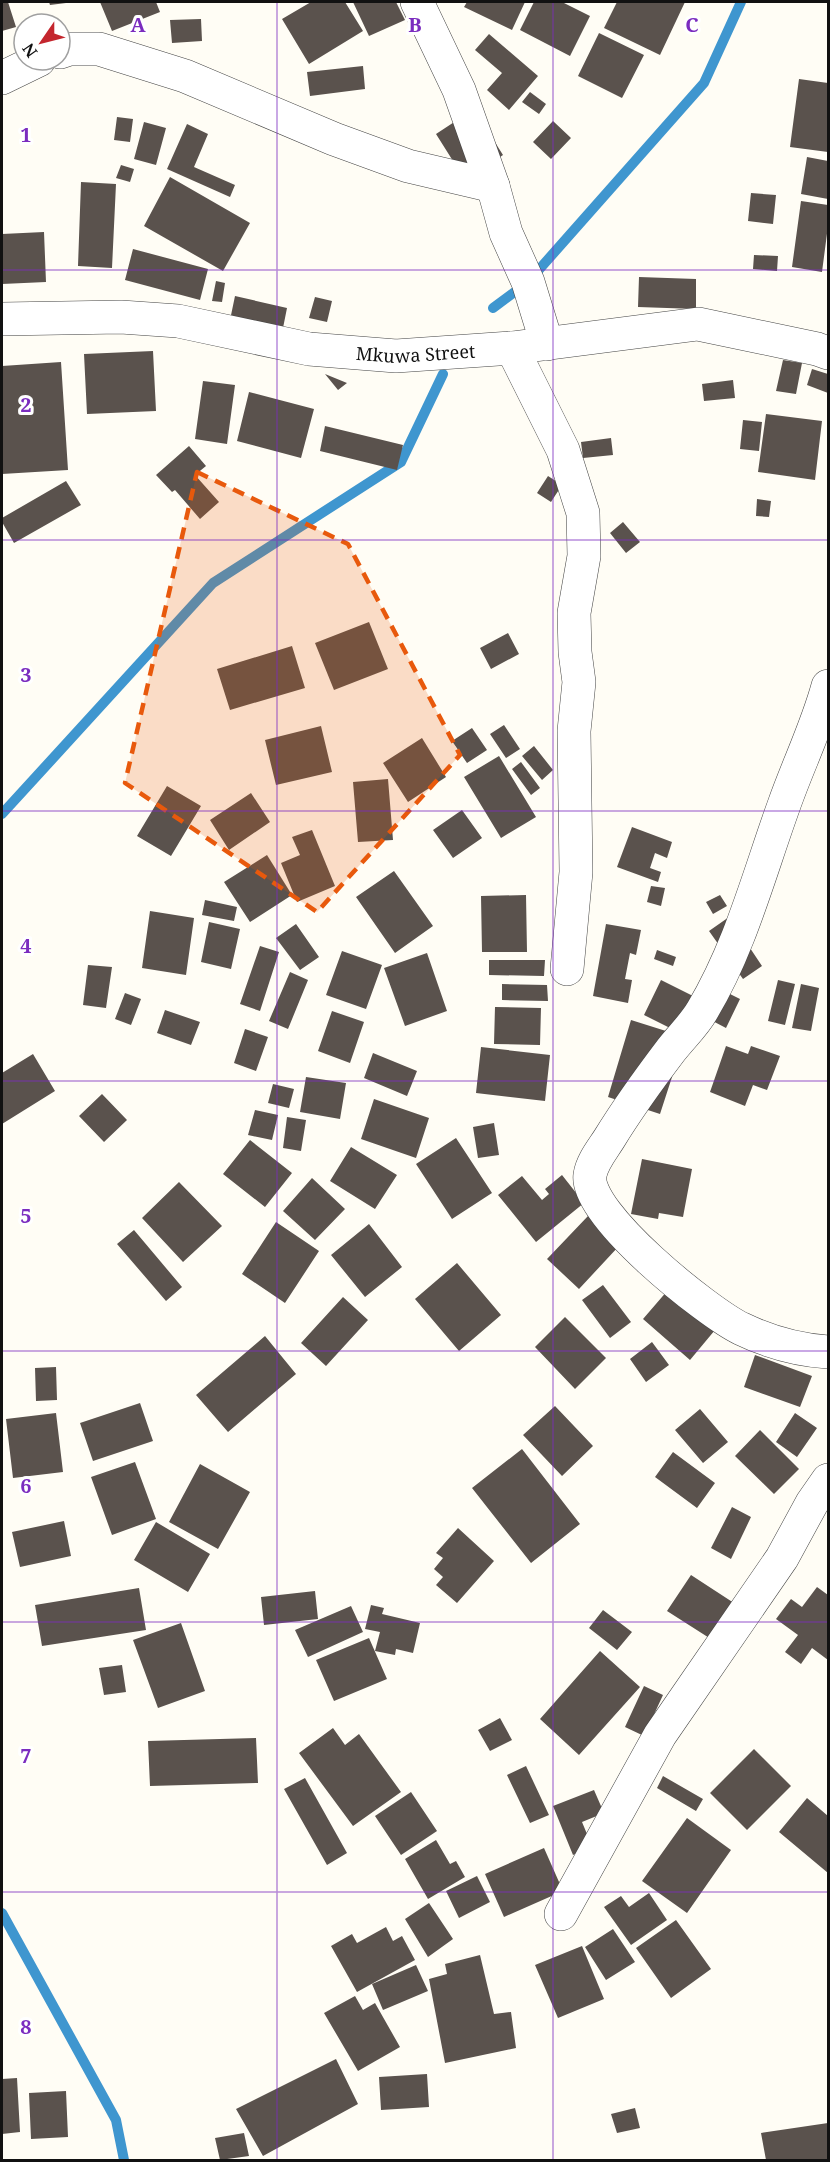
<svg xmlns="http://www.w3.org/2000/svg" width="830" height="2162" viewBox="0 0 830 2162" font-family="'Noto Serif',serif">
	<rect width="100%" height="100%" fill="#fffdf5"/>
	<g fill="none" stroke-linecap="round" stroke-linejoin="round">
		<path stroke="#3f96cf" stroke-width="10" d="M493 308 528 282 704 83 741 2
			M2 814 213 583 401 462 443 374
			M2 1913 116 2120 124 2160"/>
	</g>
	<path fill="#5a524d" d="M2 2H8L16 27 2 31Z
		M49 2H66V3L50 5Z
		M100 2H156L160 12 112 31Z
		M311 2H345L363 31 309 64 282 19Z
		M353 2H396L405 20 369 36Z
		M467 2H525L512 30 464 7Z
		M534 2H562L590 16 570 56 520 30Z
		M617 2H685L660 55 604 28Z
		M201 19 202 41 172 43 170 20Z
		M599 33 644 55 622 98 578 76Z
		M489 34 538 76 509 110 487 90 502 73 475 50Z
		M363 66 365 89 310 96 307 72Z
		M799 79 828 83V152L790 147Z
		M530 92 546 104 539 114 522 102Z
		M474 109 503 155 465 180 436 134Z
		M117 117 133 119 130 142 114 140Z
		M553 121 571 138 551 159 533 142Z
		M144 122 166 128 156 165 134 159Z
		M187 124 208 134 194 167 235 185 230 197 167 169Z
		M807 157 828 161V199L801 194Z
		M121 165 134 169 130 182 116 178Z
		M170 177 250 223 223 271 144 226Z
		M81 182 116 184 112 268 78 266Z
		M751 193 776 195 773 224 748 221Z
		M801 201 828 205V226L822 272 792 267Z
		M44 232 46 282 2 284V234Z
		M133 249 208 269 200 300 125 280Z
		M754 255 778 256 777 271 753 269Z
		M639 277 696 279V309L638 307Z
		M216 281 225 283 222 302 212 301Z
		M235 296 287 308 282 333 230 320Z
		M315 297 332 301 327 322 309 318Z
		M153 351 156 411 87 414 84 354Z
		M783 360 802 363 796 394 776 391Z
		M61 362 68 470 2 474V366Z
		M812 369 828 374V393L807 385Z
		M325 374 347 383 338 390Z
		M733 380 735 398 704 401 702 384Z
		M203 381 235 385 227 444 195 439Z
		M249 392 314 409 301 458 237 441Z
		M766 414 822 421 815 480 758 472Z
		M743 420 762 422 759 451 740 449Z
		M325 426 403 445 397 470 320 451Z
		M611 438 613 455 583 458 581 442Z
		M189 446 206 466 195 475 219 502 200 519 175 490 172 492 156 475Z
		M548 476 562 485 551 502 537 493Z
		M66 481 81 505 14 543 2 522V518Z
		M757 499 771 501 769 517 756 516Z
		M623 522 640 542 626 553 610 533Z
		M369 622 388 669 334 690 315 643Z
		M508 633 519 654 491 669 480 648Z
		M292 646 305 688 230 710 217 669Z
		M504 725 520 749 506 758 490 734Z
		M321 726 332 772 276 785 265 740Z
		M472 728 487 750 467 763 452 741Z
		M422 738 446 777 408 802 383 763Z
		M534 746 553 770 542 780 522 756Z
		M499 756 536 817 501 838 464 777Z
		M521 762 540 788 531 795 512 769Z
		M388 779 393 840 358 842 353 782Z
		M167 786 201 806 171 856 137 836Z
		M251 793 270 822 229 850 210 820Z
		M462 810 482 838 453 858 433 830Z
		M632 827 672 842 667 858 655 853 650 868 661 872 658 882 617 867Z
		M312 830 335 886 297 902 281 863 300 855 292 837Z
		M267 855 292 895 250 922 224 882Z
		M394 871 433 926 395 953 356 897Z
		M651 886 665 888 661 906 647 902Z
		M526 895 527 952H482L481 896Z
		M720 895 727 906 713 914 706 902Z
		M205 900 237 907 234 921 202 915Z
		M739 910 746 942 762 966 743 979 709 931Z
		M150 911 194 918 186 975 142 968Z
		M209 922 240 929 231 969 201 962Z
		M296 924 319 957 300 970 276 938Z
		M606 924 641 930 636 955 630 953 625 979 632 980 628 1003 593 996Z
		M260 946 279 952 260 1011 240 1004Z
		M657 950 676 957 673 966 654 959Z
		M342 951 382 965 366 1009 326 995Z
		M427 953 447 1011 405 1026 384 968Z
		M489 960H545L544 976 489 975Z
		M88 965 112 967 106 1008 83 1005Z
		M290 972 308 980 288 1029 269 1021Z
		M661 980 699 999 682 1034 644 1015Z
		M778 980 795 984 785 1025 768 1021Z
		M502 984 547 985 548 1001 502 1000Z
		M801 984 819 988 811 1031 792 1028Z
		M718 988 740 999 726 1028 705 1017Z
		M125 993 141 999 131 1025 115 1019Z
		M495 1007 541 1008 540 1045 494 1044Z
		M165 1010 200 1022 191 1045 157 1033Z
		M332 1011 364 1022 350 1063 318 1051Z
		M631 1020 685 1037 660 1114 608 1097Z
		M245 1029 268 1037 256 1071 234 1063Z
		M726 1046 748 1054 751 1046 780 1056 767 1090 753 1085 745 1106 710 1092Z
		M481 1047 550 1055 545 1101 476 1093Z
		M373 1053 417 1071 407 1096 364 1078Z
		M33 1054 55 1091 2 1124V1073Z
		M306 1077 346 1083 340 1119 300 1112Z
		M273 1084 294 1089 289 1108 268 1103Z
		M102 1094 127 1120 104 1142 79 1116Z
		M374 1099 429 1118 416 1158 361 1139Z
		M255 1110 278 1115 272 1140 248 1135Z
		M287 1117 306 1120 301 1151 283 1148Z
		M494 1123 499 1155 478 1158 473 1127Z
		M456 1138 492 1193 452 1219 416 1164Z
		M250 1140 292 1173 265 1207 223 1174Z
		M351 1147 397 1175 375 1209 330 1181Z
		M642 1159 692 1169 683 1217 659 1213 658 1219 631 1214Z
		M562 1175 584 1203 536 1242 498 1195 522 1176 542 1200 549 1194 545 1189Z
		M312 1178 345 1209 315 1240 283 1211Z
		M179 1182 222 1226 183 1262 142 1218Z
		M588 1216 619 1246 579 1289 547 1259Z
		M276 1222 319 1251 285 1303 242 1274Z
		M369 1224 402 1267 365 1297 331 1255Z
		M134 1230 182 1287 166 1301 117 1244Z
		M457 1263 501 1315 459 1351 415 1299Z
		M603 1285 631 1322 610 1338 582 1300Z
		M668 1290 715 1330 690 1360 643 1319Z
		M343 1297 368 1320 326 1366 301 1343Z
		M565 1317 606 1358 575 1389 535 1347Z
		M265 1336 296 1374 228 1432 196 1395Z
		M652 1342 669 1365 646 1382 630 1359Z
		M755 1355 812 1376 800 1407 744 1387Z
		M56 1367 57 1400 36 1401 35 1368Z
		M140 1403 153 1441 93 1461 80 1423Z
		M555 1406 593 1446 562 1476 523 1435Z
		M700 1409 728 1442 703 1463 675 1430Z
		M56 1413 63 1472 13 1478 6 1419Z
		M795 1413 817 1428 797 1457 776 1442Z
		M760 1430 799 1469 774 1494 735 1456Z
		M522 1449 580 1524 531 1563 472 1488Z
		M673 1452 715 1483 697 1508 655 1477Z
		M135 1462 156 1519 112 1535 91 1477Z
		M200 1464 250 1492 218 1549 169 1522Z
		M732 1507 751 1517 731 1559 711 1548Z
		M64 1521 71 1556 20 1567 12 1532Z
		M156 1522 210 1554 188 1592 134 1560Z
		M458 1528 494 1561 457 1603 436 1585 443 1577 434 1569 443 1558 436 1553Z
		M691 1575 737 1605 714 1641 667 1611Z
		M817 1587 828 1595V1660L812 1648 801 1664 785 1652 798 1635 776 1619 791 1599 802 1607Z
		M139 1588 146 1630 42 1646 35 1605Z
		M315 1591 318 1619 264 1625 261 1597Z
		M371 1605 384 1608 382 1614 420 1623 413 1653 396 1649 395 1655 375 1651 380 1632 365 1629Z
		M351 1606 363 1632 308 1657 295 1630Z
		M603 1610 632 1632 617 1650 589 1628Z
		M181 1623 205 1691 158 1708 133 1640Z
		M369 1638 387 1679 334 1701 316 1660Z
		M600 1651 640 1687 579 1755 540 1719Z
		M122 1665 126 1692 104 1695 99 1668Z
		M644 1686 663 1695 644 1736 625 1727Z
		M500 1718 512 1740 490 1751 478 1730Z
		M333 1728 345 1745 359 1734 401 1792 353 1826 299 1753Z
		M256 1738 258 1783 150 1786 148 1741Z
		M754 1749 791 1786 747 1830 710 1793Z
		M526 1766 549 1815 530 1823 507 1775Z
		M663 1776 703 1799 696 1811 657 1788Z
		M305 1778 347 1853 327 1865 284 1789Z
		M594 1790 604 1813 582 1822 592 1846 573 1855 553 1806Z
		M411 1792 437 1831 401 1855 375 1816Z
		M807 1798 828 1816V1873L779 1832Z
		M687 1818 731 1850 687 1913 642 1881Z
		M436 1840 450 1864 456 1861 465 1877 428 1899 405 1859Z
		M544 1848 563 1891 504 1917 485 1874Z
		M477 1876 490 1902 459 1918 446 1891Z
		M649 1893 667 1920 631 1945 604 1907 621 1896 629 1907Z
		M429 1903 453 1939 428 1957 405 1919Z
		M676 1920 711 1969 671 1998 636 1948Z
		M386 1927 393 1941 402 1936 415 1960 357 1992 331 1946 352 1934 357 1943Z
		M613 1929 635 1962 606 1980 585 1947Z
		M582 1946 604 1999 558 2018 535 1965Z
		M480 1955 494 2014 511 2012 516 2048 445 2063 429 1979 447 1974 445 1964Z
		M416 1965 428 1991 383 2010 372 1984Z
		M355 1996 363 2010 375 2003 400 2047 358 2071 324 2013Z
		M336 2059 358 2104 263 2156 236 2109Z
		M427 2074 429 2107 381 2110 379 2077Z
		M17 2078 20 2132 2 2134V2079Z
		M66 2091 68 2137 31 2139 29 2093Z
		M635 2108 640 2128 617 2133 611 2114Z
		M828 2123V2160H766L761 2133Z
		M244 2133 249 2156 220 2160 215 2138Z"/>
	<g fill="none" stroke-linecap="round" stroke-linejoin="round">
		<defs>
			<g id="minor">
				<path d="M417 2 459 90 493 186 506 233 528 282 547 344"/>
				<path d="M60 52 69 49H99L185 76 334 139 408 166 493 186"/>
				<path d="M2 78 39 60"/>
				<path id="s1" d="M2 319 121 317 178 321 309 349 396 356 512 348 698 324 817 349 828 353"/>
				<path d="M512 348 563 450 583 513 584 556 574 613 575 652 579 682 574 731 576 872 567 969"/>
				<path d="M828 686C817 727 798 765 784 805 759 874 740 948 702 1011 694 1025 681 1037 671 1050 649 1079 628 1108 609 1139 602 1150 592 1162 590 1175 583 1213 708 1313 742 1329 769 1342 798 1350 828 1352"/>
				<path d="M561 1914 660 1735 782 1558 812 1503 828 1480"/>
			</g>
		</defs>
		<use href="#minor" stroke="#444" stroke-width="34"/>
		<use href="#minor" stroke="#fff" stroke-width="33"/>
	</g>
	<path fill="#e8590c" fill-opacity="0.2" stroke="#e8590c" stroke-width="4.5" stroke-dasharray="12 8" stroke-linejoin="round" d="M197 472 348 544 460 755 317 912 125 783Z"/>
	<path fill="none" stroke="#7b2cbf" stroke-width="1.5" stroke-opacity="0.55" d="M277 2V2160M553 2V2160M2 270H828M2 540H828M2 811H828M2 1081H828M2 1351H828M2 1622H828M2 1892H828"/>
	<g text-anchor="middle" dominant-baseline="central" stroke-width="6" stroke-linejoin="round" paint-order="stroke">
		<g font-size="18" fill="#111" stroke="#fff">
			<text stroke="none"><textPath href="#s1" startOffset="417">Mkuwa Street</textPath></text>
		</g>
	</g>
	<g font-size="20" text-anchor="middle" font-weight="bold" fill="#7b2cbf" stroke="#fff" stroke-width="6" stroke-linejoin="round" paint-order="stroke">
		<text x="138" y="32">A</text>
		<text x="415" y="32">B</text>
		<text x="692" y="32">C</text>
		<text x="26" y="142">1</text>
		<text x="26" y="412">2</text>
		<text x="26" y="682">3</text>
		<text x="26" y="953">4</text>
		<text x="26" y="1223">5</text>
		<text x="26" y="1493">6</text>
		<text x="26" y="1763">7</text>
		<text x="26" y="2034">8</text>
	</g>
	<rect width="830" height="2162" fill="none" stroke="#111111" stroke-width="6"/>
	<g transform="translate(42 42) rotate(235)"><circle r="28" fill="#ffffff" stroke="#a0a0a0" stroke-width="1.5"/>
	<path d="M0-4.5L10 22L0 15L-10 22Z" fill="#c4262e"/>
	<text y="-9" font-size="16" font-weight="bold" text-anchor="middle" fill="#111111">N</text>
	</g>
</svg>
